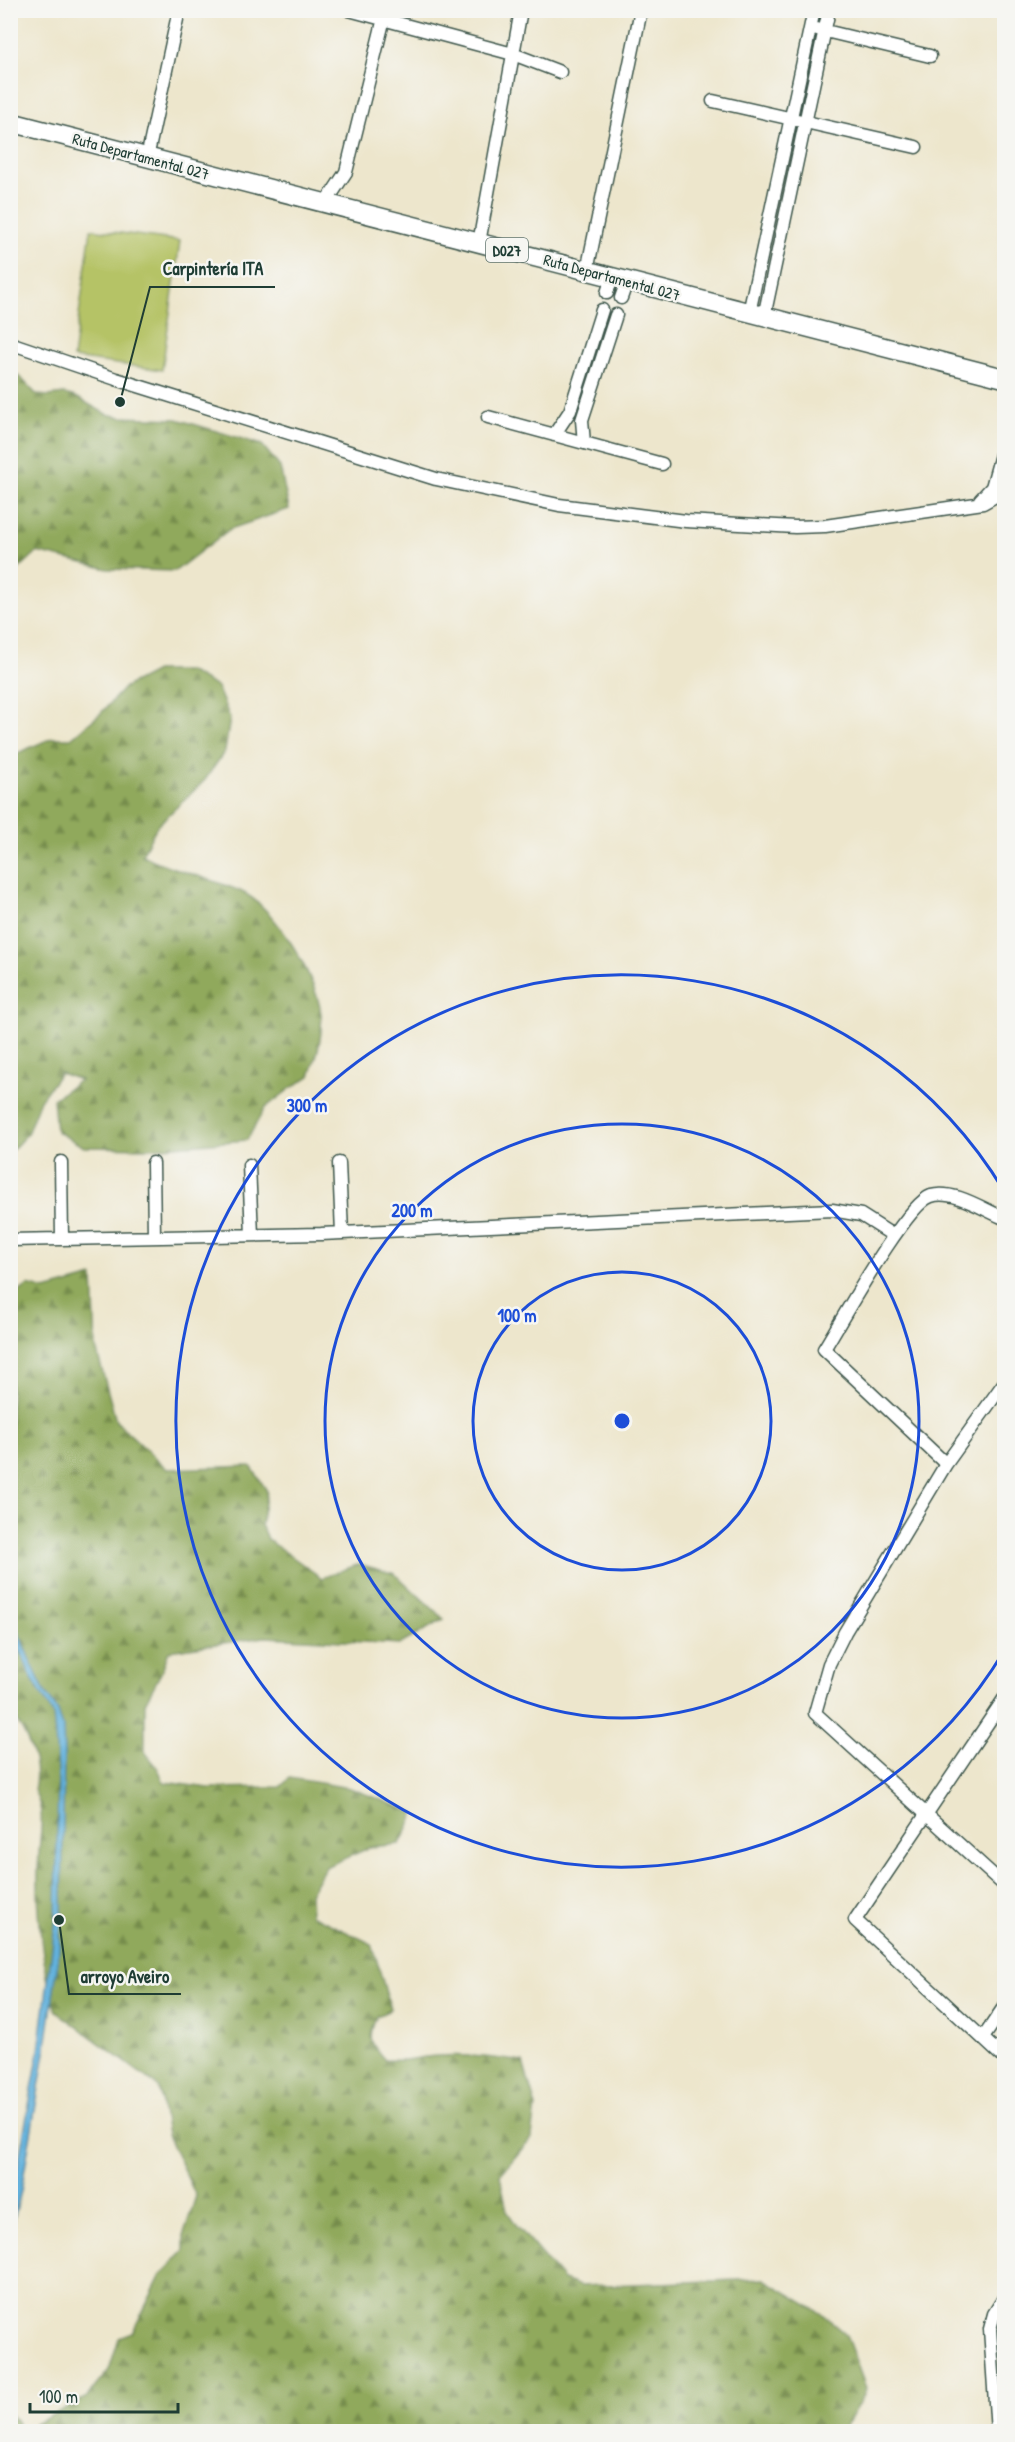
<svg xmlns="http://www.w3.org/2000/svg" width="1015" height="2442" viewBox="0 0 1015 2442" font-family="'Patrick Hand',sans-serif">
	<defs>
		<pattern id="forest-firs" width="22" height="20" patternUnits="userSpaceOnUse" patternTransform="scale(1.5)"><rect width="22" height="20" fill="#90a95b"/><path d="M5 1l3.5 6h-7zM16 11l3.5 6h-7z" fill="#758b4c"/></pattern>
	</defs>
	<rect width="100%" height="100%" fill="#f6f6f2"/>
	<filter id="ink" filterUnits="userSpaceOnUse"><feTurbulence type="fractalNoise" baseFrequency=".0167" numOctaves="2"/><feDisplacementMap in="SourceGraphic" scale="12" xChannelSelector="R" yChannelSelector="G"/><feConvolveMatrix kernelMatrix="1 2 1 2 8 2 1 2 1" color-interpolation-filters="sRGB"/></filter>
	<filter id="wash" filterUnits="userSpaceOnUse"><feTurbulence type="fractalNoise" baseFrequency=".008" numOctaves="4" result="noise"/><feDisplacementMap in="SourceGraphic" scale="24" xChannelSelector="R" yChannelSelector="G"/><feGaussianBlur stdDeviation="1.35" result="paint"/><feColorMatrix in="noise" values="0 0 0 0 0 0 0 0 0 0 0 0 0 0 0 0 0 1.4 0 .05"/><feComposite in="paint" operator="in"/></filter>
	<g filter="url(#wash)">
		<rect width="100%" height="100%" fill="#ede6cc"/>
		<path fill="#b5c366" stroke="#6a804d" stroke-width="1.5" d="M91 229 180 241 162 370 73 358Z"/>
		<path fill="url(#forest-firs)" stroke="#587348" stroke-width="1.5" d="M11 372 20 377 37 395 49 396 64 394 76 397 106 414 121 417 177 419 262 445 280 467 289 509 230 529 175 571 108 569 37 552 11 576Z
			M156 671H188L217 687 230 718 225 751 205 780 157 826 142 855C173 871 208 877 240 891 274 905 317 978 321 1014 323 1037 317 1055 310 1076L291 1088 265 1108 247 1140 151 1148 84 1147 56 1131 53 1099 80 1080 60 1073 40 1100 27 1134 11 1151V756L52 738H71L100 714 125 687Z
			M93 1277 96 1348 116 1421 167 1469 251 1466 267 1491 261 1525 267 1539 322 1578 359 1564 395 1574 444 1619 401 1644 265 1637 169 1651 161 1673 145 1703V1752L157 1767 164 1782 209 1788 280 1787 290 1778 350 1788 415 1813 400 1844 371 1847 325 1867 310 1894 311 1915 372 1944 391 2010 377 2016C367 2037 370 2044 385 2060 404 2062 419 2057 437 2056 466 2054 494 2057 523 2062L536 2107 532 2137 500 2175 507 2211 517 2226 563 2280 580 2286 764 2279 821 2313 846 2335 866 2388C862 2404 848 2415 844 2432H11L10 2414 22 2431 87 2397 109 2370 119 2338 132 2333 161 2275 184 2251V2233L196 2196 167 2135 159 2087 56 2011C48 1983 41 1953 40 1924 38 1901 37 1876 39 1854 40 1828 46 1815 34 1790 41 1761 26 1734 11 1711V1298L28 1285 45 1290Z"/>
		<path fill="#64b2de" stroke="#427889" stroke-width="1.5" d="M10 1273C14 1292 19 1308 11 1326Z
			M11 1614 29 1658 46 1694 58 1711 63 1727 64 1753 62 1913 58 1962 46 2047 21 2191 11 2230V2202L39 2051 56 1917 58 1769 53 1714 31 1677 11 1627Z"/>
	</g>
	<g filter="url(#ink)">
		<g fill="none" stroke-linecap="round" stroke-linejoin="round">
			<defs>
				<path id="minor" d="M349 10 513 54 560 72
					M817 29 930 56
					M713 101 916 147
					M147 158 179 10
					M325 204 346 172 386 10
					M479 243 521 10
					M587 271 641 10
					M607 293 612 277
					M621 298 627 281
					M749 313 814 10
					M764 317 829 10
					M10 343 116 379 436 479 559 505 686 521 795 527 825 526 983 503 997 495 1004 478
					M488 417 662 464
					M554 435 570 411 602 310
					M584 443 582 420 616 315
					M980 500 992 487 1004 444
					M61 1162 62 1239
					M153 1163 154 1237
					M339 1163 342 1233
					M249 1165 252 1235
					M10 1240 321 1234 832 1210 861 1215 894 1236
					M1004 1383 946 1464 845 1632 829 1664 815 1713 1004 1885
					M946 1464 824 1349C841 1322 906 1204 931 1196 954 1189 984 1210 1004 1218
					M1004 1699 855 1920 1004 2058
					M983 2038 1004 2007
					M997 2432 990 2329 994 2314 1004 2298"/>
				<path id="primary" d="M10 122 1004 378"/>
			</defs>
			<use href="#minor" stroke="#3e564b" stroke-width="15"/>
			<use href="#primary" stroke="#3e564b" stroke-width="21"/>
			<use href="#minor" stroke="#fff" stroke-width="12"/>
			<use href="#primary" stroke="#fff" stroke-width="18"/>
		</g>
	</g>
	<g fill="none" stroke="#1d4ed8" stroke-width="3">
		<circle cx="622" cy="1421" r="149"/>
		<circle cx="622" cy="1421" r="297"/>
		<path d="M1004 1651A446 446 0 1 1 1004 1191"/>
	</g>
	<g text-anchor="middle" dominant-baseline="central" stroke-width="5" stroke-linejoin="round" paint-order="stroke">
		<rect fill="#f6f6f2" stroke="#60746d" stroke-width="1.5" x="486" y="238" width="42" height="24" rx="4.5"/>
		<g font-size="15" font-weight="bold" fill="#1f3d34">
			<text x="507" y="250">D027</text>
		</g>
		<g font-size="16" fill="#1f3d34" stroke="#f6f6f2">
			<text transform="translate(141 156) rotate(15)">Ruta Departamental 027</text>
			<text transform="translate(612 277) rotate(15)">Ruta Departamental 027</text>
		</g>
	</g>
	<circle cx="622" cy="1421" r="9" fill="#1d4ed8" stroke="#f6f6f2" stroke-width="3"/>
	<g font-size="18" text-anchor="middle" font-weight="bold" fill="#1d4ed8" stroke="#f6f6f2" stroke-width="5" stroke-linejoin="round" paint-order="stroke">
		<text x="307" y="1112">300 m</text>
		<text x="412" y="1217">200 m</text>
		<text x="517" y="1322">100 m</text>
	</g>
	<path fill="none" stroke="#1f3d34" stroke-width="2" d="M120 402L150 287H275M59 1920L69 1994H181"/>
	<g fill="#1f3d34" stroke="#f6f6f2" stroke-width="2">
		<circle cx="120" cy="402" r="6"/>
		<circle cx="59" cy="1920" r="6"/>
	</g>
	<g font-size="18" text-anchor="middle" font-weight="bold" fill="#1f3d34" stroke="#f6f6f2" stroke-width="5" stroke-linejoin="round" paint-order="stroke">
		<text x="213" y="275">Carpintería ITA</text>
		<text x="125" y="1983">arroyo Aveiro</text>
	</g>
	<rect width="1015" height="2442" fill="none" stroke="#f6f6f2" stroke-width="36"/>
	<path d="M30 2403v9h148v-9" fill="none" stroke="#1f3d34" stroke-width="3"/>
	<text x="39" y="2403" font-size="18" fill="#1f3d34" stroke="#f6f6f2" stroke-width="4.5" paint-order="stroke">100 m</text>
</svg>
